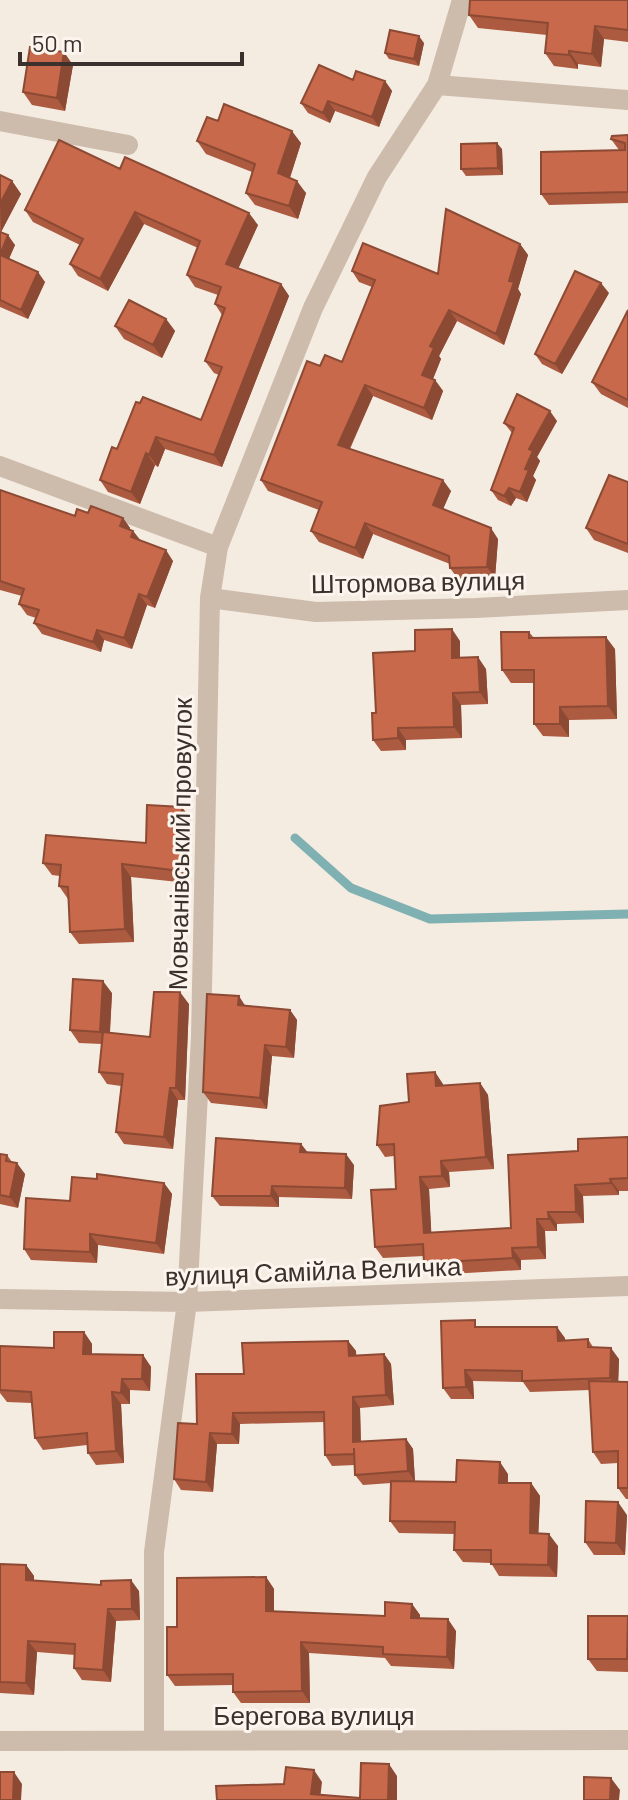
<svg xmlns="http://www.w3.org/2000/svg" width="628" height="1800" viewBox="0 0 628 1800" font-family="Barlow,sans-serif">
	<rect width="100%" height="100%" fill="#f4ebe1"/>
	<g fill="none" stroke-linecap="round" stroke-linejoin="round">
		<path stroke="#7fb0b2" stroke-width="9" d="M295 838 351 888 430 919 628 914"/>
		<path stroke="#cdbbac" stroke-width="20" d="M437 85 628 100
			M0 121 128 145
			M0 466 218 547
			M210 598 316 612 476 608 628 600
			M0 1299 187 1302 628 1286
			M154 1740V1552L187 1302 201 1037 210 598 218 547 313 308 377 177 437 85 462 0
			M0 1741 628 1740"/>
	</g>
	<path fill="#ac5a40" d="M628 0V42L604 39 601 67 578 64V69L554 66 545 53 547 35 478 28 469 15Z
		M424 43 419 66 389 59 385 53Z
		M73 65 65 111 32 105 23 92Z
		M353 80 385 81 392 91 379 127 335 111 330 123 308 113 301 103Z
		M218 121 301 143 290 178 306 193 298 219 255 205 246 193 252 172 206 154 197 141Z
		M628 135V203L549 205 541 194 619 150 611 139Z
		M502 149 503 175 466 176 461 169Z
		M120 169 258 225 238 268 281 284 289 296 222 467 165 449 158 467 155 465 140 504 108 492 100 480 117 449 201 420 219 375 214 373 205 361 222 315 215 304 218 295 195 287 187 275 198 248 144 224 108 291 78 276 70 264 80 245 33 222 25 210Z
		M0 175 12 181 21 194 1 232 15 245 9 259 45 282 28 319 0 307Z
		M520 244 528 255 518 289 521 294 504 345 457 321 439 356 441 359 433 379 435 380 443 391 432 420 373 396 350 449 451 491 443 509 498 539 495 578 458 579 450 568V564L373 534 363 559 319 542 311 531 319 510 268 491 261 480 320 366 342 362 372 287 359 282 352 271 438 274Z
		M609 293 562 374 542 364 535 354Z
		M628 310V408L601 394 592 382Z
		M166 319 175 331 162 358 124 339 115 326Z
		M557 421 537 457 540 461 533 476 536 480 527 502 516 498 511 506 498 500 491 490 512 433 504 423Z
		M628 482V553L594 540 586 528Z
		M0 490 75 516 88 513 123 518 130 528V530L133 531 140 540 173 561 155 608 147 605 132 649 104 640 101 652 42 634 34 623 36 618 27 615 19 604 22 596 0 590Z
		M529 632 534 638 615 649 617 719 569 720V737L543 736 534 724V683H511L502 670Z
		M460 641V658L486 669 488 704 461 705 462 738 406 740V750L381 751 373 740 376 713Z
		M191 819 188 883 131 877 134 942 79 944 70 932 69 899H68L59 886 60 876 52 875 43 863 146 843Z
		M112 993 110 1033 150 1037 189 1004 185 1100H178L173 1149 124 1144 116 1132 121 1086 107 1084 99 1072 102 1044 79 1043 70 1030Z
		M245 1006 290 1010 297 1020 294 1058 272 1056 267 1109 211 1103 203 1092Z
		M435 1072 443 1086 480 1083 488 1095 494 1169 449 1172 450 1187 429 1189 431 1233 511 1228 578 1151 628 1137V1191H619V1195L583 1196 584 1223 557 1224V1231H545L546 1259 521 1260V1270L432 1275 424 1263V1256L383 1258 375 1247 396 1189 394 1156 385 1157 377 1145 409 1102Z
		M301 1144 307 1152 354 1165 352 1199 279 1197V1207L220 1206 212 1196Z
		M0 1154 7 1155 12 1162 25 1174 18 1208 0 1204Z
		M164 1183 172 1194 164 1254 98 1245 97 1263 31 1260 24 1249 70 1201Z
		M480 1327 565 1338V1341L588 1339 593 1347 619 1359 618 1382H628V1499H626L618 1488V1463L601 1464 593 1452 590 1390 530 1392 523 1382 473 1381 474 1399H451L443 1388Z
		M84 1332 92 1344V1354L143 1355 151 1367 150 1391 130 1390V1404H121L124 1463 96 1465 88 1453 87 1445 43 1450 35 1438 32 1403 7 1402 0 1393V1346L54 1348Z
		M348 1341 356 1351V1355L384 1354 391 1364 394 1405 360 1408 361 1442 406 1439 413 1449 415 1482H456L508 1474V1483H531L540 1496 538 1533 558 1546 557 1577 499 1576 491 1563 463 1562 454 1550V1534L399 1533 390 1521 391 1483 363 1485 355 1475V1465L332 1466 325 1455 324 1422 240 1424 239 1444H217L213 1492 181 1490 174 1479 197 1424 244 1374Z
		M627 1515 625 1555H594L585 1542Z
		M0 1564 26 1565 34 1576V1580L139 1591 140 1620 116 1621 111 1682 82 1680 74 1668 75 1655 37 1652 34 1695 0 1693Z
		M266 1577 274 1589V1611L385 1616 412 1604 420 1615V1618L456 1631 454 1669 391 1666 385 1658 309 1653 310 1703H241L233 1692V1685L175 1686 167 1675 177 1627Z
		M628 1616V1672L597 1671 588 1659Z"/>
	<path fill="#8c4a34" d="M595 26 604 39 601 67 592 54Z
		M419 36 424 43 419 66 414 59Z
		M569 51 578 64V69L569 55Z
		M64 52 73 65 65 111 57 98Z
		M385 81 392 91 379 127 372 117Z
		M328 101 335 111 330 123 323 113Z
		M292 131 301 143 287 186 278 173Z
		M497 143 502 149 503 175 498 168Z
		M12 181 21 194 1 232 0 204Z
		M297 181 306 193 298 219 289 206Z
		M135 212 144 224 108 291 100 279Z
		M249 213 258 225 235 276 226 264Z
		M8 235 15 245 6 265 0 255Z
		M520 244 528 255 518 289 521 294 504 345 496 334Z
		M38 272 45 282 28 319 21 310Z
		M601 283 609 293 562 374 555 364Z
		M281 284 289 296 222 467 214 455Z
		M449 310 457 321 439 356 441 359 430 386 422 375 430 346Z
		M166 319 175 331 162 358 153 345Z
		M435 380 443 391 432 420 424 408Z
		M365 385 373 396 346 456 338 445Z
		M550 411 557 421 537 457 540 461 533 476 536 480 527 502 520 492 529 449Z
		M156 437 165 449 158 467 149 455Z
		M146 453 155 465 140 504 131 492Z
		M443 480 451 491 440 516 433 505Z
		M509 488 516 498 511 506 504 496Z
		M123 518 130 528 127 536 120 526Z
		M365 523 373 534 363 559 355 548Z
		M491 528 498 539 495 578 487 567Z
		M133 531 141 541 131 537Z
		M166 550 173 561 155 608 147 597Z
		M139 594 147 605 132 649 124 638Z
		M452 629 460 641V670L452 658Z
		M97 630 104 640 101 652 93 642Z
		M606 637 615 649 617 719 608 706Z
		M478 657 486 669 488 704 480 692Z
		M453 693 461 705 462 738 454 727Z
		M560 707 569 720V737L560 724Z
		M398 728 406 740V750L398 738Z
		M182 807 191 819 188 883 180 871Z
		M122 864 131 877 134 942 125 929Z
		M103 981 112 993 109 1045 100 1032Z
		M180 992 189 1004 185 1100 176 1088Z
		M239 996 246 1007 238 1005Z
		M290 1010 297 1020 294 1058 286 1047Z
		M265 1045 272 1056 267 1109 260 1098Z
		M435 1072 443 1084 444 1098 436 1086Z
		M480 1083 488 1095 494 1169 486 1157Z
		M170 1088 178 1100 173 1149 164 1137Z
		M301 1144 309 1154 300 1152Z
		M346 1154 354 1165 352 1199 345 1188Z
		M441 1161 449 1172 450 1187 442 1176Z
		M17 1163 25 1174 18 1208 10 1197Z
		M420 1177 429 1189 432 1245 424 1233Z
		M610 1179 619 1191V1195L611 1183Z
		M164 1183 172 1194 164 1254 156 1243Z
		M575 1185 583 1196 584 1223 576 1212Z
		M272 1186 279 1197V1207L271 1196Z
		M548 1212 557 1224V1231L549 1219Z
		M537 1219 545 1231 546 1259 538 1247Z
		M90 1234 98 1245 97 1263 90 1252Z
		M512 1248 521 1260V1270L513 1258Z
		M557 1327 565 1338 566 1353 558 1341Z
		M84 1332 92 1344V1366L83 1354Z
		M348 1341 356 1351 357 1367 349 1356Z
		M611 1348 619 1359 618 1390 610 1378Z
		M384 1354 391 1364 394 1405 386 1395Z
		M143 1355 151 1367 150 1391 142 1379Z
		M465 1370 473 1381 474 1399 466 1387Z
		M122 1379 130 1390V1404L121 1393Z
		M112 1392 121 1404 124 1463 116 1451Z
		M353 1397 360 1408 361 1453 353 1442Z
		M233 1413 240 1424 239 1444 232 1434Z
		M210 1433 217 1444 213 1492 206 1482Z
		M406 1439 413 1449 415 1482 408 1471Z
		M500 1462 508 1474 507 1495 499 1483Z
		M531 1483 540 1496 538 1545 530 1533Z
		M618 1502 627 1515 625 1555 616 1543Z
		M549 1534 558 1546 557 1577 548 1565Z
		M26 1565 34 1576V1591L26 1580Z
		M266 1577 274 1589V1622L266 1611Z
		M131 1580 139 1591 140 1620 132 1609Z
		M412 1604 420 1615 419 1629 411 1618Z
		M108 1609 116 1621 111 1682 103 1670Z
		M448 1619 456 1631 454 1669 447 1657Z
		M28 1641 37 1652 34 1695 26 1683Z
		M301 1642 309 1653 310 1703 302 1691Z
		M389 1764 397 1776V1800H388Z
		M314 1770 322 1782 320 1800 311 1794Z
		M14 1772 22 1784 21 1800H13Z
		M611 1778 620 1790 619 1800H610Z"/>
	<path fill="#c8694b" stroke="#8c4a34" stroke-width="2" d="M470 0H628V30L595 26 592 54 569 51V55L545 53 548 23 469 15Z
		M390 30 419 36 414 59 385 53Z
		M30 47 64 52 57 98 23 92Z
		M319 65 353 80 356 71 385 81 372 117 328 101 323 113 301 103Z
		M224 104 292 131 278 173 297 181 289 206 246 193 255 164 197 141 207 117 218 121Z
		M628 135V192L541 194V152L625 150V143L611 139 612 136Z
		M59 140 120 169 125 157 249 213 226 264 281 284 214 455 156 437 149 455 146 453 131 492 100 480 112 447 117 449 136 402 140 403 143 397 201 420 222 367 205 361 225 308 215 304 221 287 187 275 200 241 135 212 100 279 70 264 83 239 25 210Z
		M497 143 498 168 461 169V144Z
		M0 175 12 181 0 204Z
		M446 209 520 244 509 281 514 282 496 334 449 310 430 346 434 348 422 375 435 380 424 408 365 385 338 445 443 480 433 505 491 528 487 567 450 568 449 556 365 523 355 548 311 531 322 502 261 480 307 361 320 366 325 355 342 362 375 280 352 271 363 243 438 274Z
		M0 232 8 235 0 255Z
		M0 255 38 272 21 310 0 300Z
		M575 271 601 283 555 364 535 354Z
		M129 300 166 319 153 345 115 326Z
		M628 310V400L592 382Z
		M517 394 550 411 529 449 533 451 525 469 529 470 520 492 509 488 504 496 491 490 514 428 504 423Z
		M609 475 628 482V544L586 528Z
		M0 490 75 516 77 509 88 513 91 506 123 518 120 526 133 531 131 537 166 550 147 597 139 594 124 638 97 630 93 642 34 623 39 610 19 604 24 589 0 581Z
		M452 629V658L478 657 480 692 453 693 454 727 398 728V738L373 740 372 713H376L373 653 415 651V630Z
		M501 632H529V638L606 637 608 706 560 707V724H534V670H502Z
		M147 805 182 807 180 871 122 864 125 929 70 932 68 887 59 886 61 865 43 863 46 835 146 843Z
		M73 979 103 981 100 1032 70 1030Z
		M154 992H180L176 1088H170L164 1137 116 1132 123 1074 99 1072 103 1032 150 1037Z
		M207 994 239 996 238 1005 290 1010 286 1047 265 1045 260 1098 203 1092Z
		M435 1072 436 1086 480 1083 486 1157 441 1161 442 1176 420 1177 424 1233 511 1228 508 1155 578 1151V1139L628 1137V1178L610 1179 611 1183 575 1185 576 1212H548L549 1219H537L538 1247 512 1248 513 1258 424 1263 423 1244 375 1247 371 1190 396 1189 394 1144 377 1145 380 1106 409 1102 407 1074Z
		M216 1138 301 1144 300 1152 346 1154 345 1188 272 1186 271 1196H212Z
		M0 1154 7 1155 6 1161 17 1163 10 1197 0 1195Z
		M97 1174 164 1183 156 1243 90 1234V1252L24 1249 26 1198 70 1201 72 1177 97 1179Z
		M475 1320V1327H557L558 1341 588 1339V1347L611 1348 610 1378 522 1381V1371L465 1370 466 1387 443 1388 441 1321Z
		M54 1332H84L83 1354 143 1355 142 1379H122L121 1393 112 1392 116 1451 88 1453 87 1433 35 1438 31 1392 0 1390V1346L54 1348Z
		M348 1341 349 1356 384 1354 386 1395 353 1397V1442L406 1439 408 1471 355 1475 354 1448V1454L325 1455 324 1412 233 1413 232 1434 210 1433 206 1482 174 1479 178 1423 197 1424 196 1374H244L242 1343Z
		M589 1381 628 1382V1488H618V1451L593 1452Z
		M457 1460 500 1462 499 1483H531L530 1533 549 1534 548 1565 491 1564V1550H454L455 1522 390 1521 391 1481 456 1482Z
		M586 1501 618 1502 616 1543 585 1542Z
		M0 1564 26 1565V1580L101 1585V1581L131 1580 132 1609H108L103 1670 74 1668 75 1644 28 1641 26 1683 0 1682Z
		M266 1577V1611L385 1616V1602L412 1604 411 1618 448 1619 447 1657 383 1654V1647L301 1642 302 1691 233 1692V1674L167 1675V1627H177V1578Z
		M588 1616H628L627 1659H588Z
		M361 1763 389 1764 388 1800H217L216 1786 284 1784 286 1767 314 1770 311 1794 360 1798Z
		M0 1772H14L13 1800H0Z
		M584 1777 611 1778 610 1800H584Z"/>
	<g text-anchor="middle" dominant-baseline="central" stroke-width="6" stroke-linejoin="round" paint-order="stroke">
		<g font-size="26" fill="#3b302b" stroke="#fbf5ee">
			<text transform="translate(418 581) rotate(-1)">Штормова вулиця</text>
			<text transform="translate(179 844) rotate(-89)">Мовчанівський провулок</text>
			<text transform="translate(313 1270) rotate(-2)">вулиця Самійла Величка</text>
			<text x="314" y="1714">Берегова вулиця</text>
		</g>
	</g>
	<path d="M20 52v12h222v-12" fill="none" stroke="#3b302b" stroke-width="4"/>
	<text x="32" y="52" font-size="24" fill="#3b302b" stroke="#fbf5ee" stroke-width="6" paint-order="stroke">50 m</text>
</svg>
